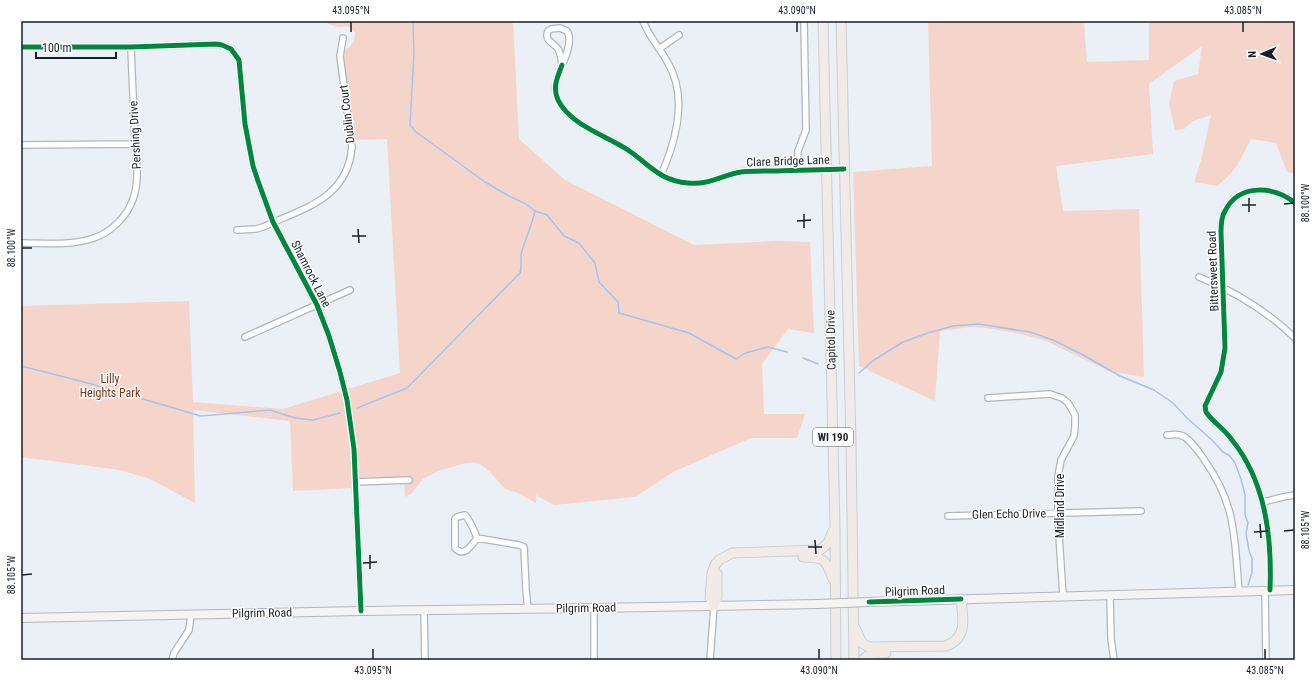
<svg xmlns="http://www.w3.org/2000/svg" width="1316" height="681" viewBox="0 0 1316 681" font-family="'Roboto Condensed',sans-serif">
	<rect width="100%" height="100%" fill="#ebf0f6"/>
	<path fill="#f5d4c9" d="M323 21H513L519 139 565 180 694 245 777 241 810 242 814 333 788 329 762 364 764 414H805L797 438H751L673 472 635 497 554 505 536 495V503L518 493 505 489 490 472 480 464 473 462 462 464 438 471 423 479 411 494 405 497 404 477 351 478V488L293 491 290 421 193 410 195 503 150 479 120 470 21 457V306L189 301 193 402 283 409 400 373 387 139 354 140 343 57 344 52 354 42 355 33C349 24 346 27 338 27 333 26 327 23 323 21Z
		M928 21H1084L1087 62 1149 60V21H1295V173L1287 172 1276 143 1251 139C1239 162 1237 170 1217 186L1194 182 1202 157 1211 115 1193 121 1184 129 1175 130 1169 104 1174 81 1198 74 1202 46 1149 84 1153 154 1056 166 1063 211 1139 209 1144 377 1109 371 1044 340 1012 332 986 328 971 327 940 331 935 401 859 366 853 172 932 166Z"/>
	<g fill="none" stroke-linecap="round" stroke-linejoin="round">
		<path stroke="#a3c2f5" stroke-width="1.5" d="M413 21 414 53 410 125 416 132 485 182 507 195 526 204 535 211 547 215 564 236 579 243 595 263 599 282 618 302 619 313 689 333 736 359 745 353 768 347 787 352
			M803 358 818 364
			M21 366 88 383 201 416 270 410 295 418 313 420 340 413
			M859 373 874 360 903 342 928 333 953 326 979 324 1030 332 1053 340 1083 355 1120 376 1154 390 1173 403 1186 417 1213 441 1223 452 1230 456 1235 463 1241 479 1245 495V515L1248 523 1246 533 1249 551 1252 558V573L1248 585
			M357 408 407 388 520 273C523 265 519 258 522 251 526 237 532 225 535 211"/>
		<defs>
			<path id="street" d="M643 21C649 37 660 48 668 63 688 97 676 141 661 175
				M560 28 567 31C573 40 566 56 562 65 561 59 561 54 558 49 553 42 544 41 548 31L551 29Z
				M21 47H131L216 44 222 45 231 49 239 60 245 124 253 166 258 181 273 222 317 305 329 336 340 372 347 400 354 449 361 611
				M659 49 679 35
				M562 65C558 76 552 87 558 100 570 125 607 136 628 150 650 165 660 181 688 183 711 185 721 175 741 172 753 171 765 171 777 171 800 170 822 170 844 169
				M21 145 135 144
				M797 170 798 151 806 130 804 21
				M237 230 256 229 263 227C303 208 347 200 352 147L340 56 343 38
				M21 243C44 243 71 246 94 238 111 232 127 217 133 199 140 180 136 160 135 141 134 110 132 78 131 47
				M1199 277C1234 291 1267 311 1295 338
				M245 337 350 290
				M988 398 1050 394 1062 398 1068 403 1075 415V428L1074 436 1061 460 1058 476V520L1063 596
				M1167 435C1171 435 1176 434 1180 435 1189 437 1198 451 1203 458 1237 505 1234 537 1239 591
				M355 482 409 480
				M1263 502 1283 497 1295 495
				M465 515C469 519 475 532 477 538 471 546 464 558 455 548V519L457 517Z
				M948 516 1141 511
				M477 538 519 545 524 547 526 590 528 609
				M1265 590 1266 660
				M1270 590C1272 538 1266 482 1232 440 1226 431 1216 424 1209 416L1206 412 1205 406 1221 372 1225 348 1221 232C1221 225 1221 217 1225 211 1239 183 1274 186 1295 203
				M1110 595 1111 639 1114 660
				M594 608V660
				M424 610 425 660
				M172 660 174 653 189 630 191 615
				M710 660 714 606"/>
			<path id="secondary" d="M869 602 1295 590
				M21 618 361 611 594 608 818 604"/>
			<path id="primary" d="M823 21 835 526 836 660
				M841 21 851 443 854 660
				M803 557C824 557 826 559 833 579
				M714 606 710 598 712 573 715 565 719 560 732 553 820 550 828 543 833 531
				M714 606 717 597V574
				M855 628 862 643 869 647 946 646C968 638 963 618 961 599
				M863 660C869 653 877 653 886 653"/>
		</defs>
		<use href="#street" stroke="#b0b6bd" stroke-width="8"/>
		<use href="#secondary" stroke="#b0b6bd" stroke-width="10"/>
		<use href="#primary" stroke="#cacdd1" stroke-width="11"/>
		<use href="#street" stroke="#fcfdfe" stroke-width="5.5"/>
		<use href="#secondary" stroke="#f6f3f3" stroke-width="8"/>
		<use href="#primary" stroke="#f1ebe8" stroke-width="9"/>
		<defs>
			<path id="secondary-bridge" d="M818 604 869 602"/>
		</defs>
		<use href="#secondary-bridge" stroke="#b0b6bd" stroke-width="10" stroke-linecap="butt"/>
		<use href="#secondary-bridge" stroke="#f6f3f3" stroke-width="8"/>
		<defs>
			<path id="cycleway" d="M21 47H131L216 44 222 45 231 49 239 60 245 124 253 166 258 181 273 222 317 305 329 336 340 372 347 400 354 449 361 611
				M562 65C558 76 552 87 558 100 570 125 607 136 628 150 650 165 660 181 688 183 711 185 721 175 741 172 753 171 765 171 777 171 800 170 822 170 844 169
				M1270 590C1272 538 1266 482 1232 440 1226 431 1216 424 1209 416L1206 412 1205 406 1221 372 1225 348 1221 232C1221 225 1221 217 1225 211 1239 183 1274 186 1295 203
				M869 602 961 599"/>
		</defs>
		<use href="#cycleway" stroke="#fff" stroke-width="8"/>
		<use href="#cycleway" stroke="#00873e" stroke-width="5"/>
	</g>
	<path fill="none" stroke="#181f29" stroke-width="1.5" d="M351 22V32M797 22V32M1243 22V32M1249 198V212M1284 204 1294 203M1242 205H1256M804 214V228M797 221 811 220M358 229 359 243M352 236H366M22 248H32M1260 524 1261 538M1284 531 1294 530M1254 532 1268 531M815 540 816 554M808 547H822M370 555V569M363 563 377 562M22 575 32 574M373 649V659M819 649V659M1265 649V659"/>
	<g text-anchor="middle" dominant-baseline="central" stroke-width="3" stroke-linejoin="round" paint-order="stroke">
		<rect fill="#fff" stroke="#5d6269" stroke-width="1" x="813" y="428" width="40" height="18" rx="3"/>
		<g font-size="11" font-weight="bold" fill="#181f29">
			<text x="833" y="437">WI 190</text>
		</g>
		<g font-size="12" fill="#181f29" stroke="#fff">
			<text transform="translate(347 114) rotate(-97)">Dublin Court</text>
			<text transform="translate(135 135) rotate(-93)">Pershing Drive</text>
			<text transform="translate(788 161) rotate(-2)">Clare Bridge Lane</text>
			<text transform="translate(1213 271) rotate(-92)">Bittersweet Road</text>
			<text transform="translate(311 274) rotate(63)">Shamrock Lane</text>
			<text transform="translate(831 340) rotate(-91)">Capitol Drive</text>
			<text transform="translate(1060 506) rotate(-90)">Midland Drive</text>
			<text transform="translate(1009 514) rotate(-1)">Glen Echo Drive</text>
			<text transform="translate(915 591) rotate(-2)">Pilgrim Road</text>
			<text transform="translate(586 608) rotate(-1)">Pilgrim Road</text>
			<text transform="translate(262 613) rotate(-1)">Pilgrim Road</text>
		</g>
		<g font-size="12" fill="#7d3313" stroke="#fff">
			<text x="110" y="379">Lilly<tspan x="110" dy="14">Heights Park</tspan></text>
		</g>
	</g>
	<rect width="1316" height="681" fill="none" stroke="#ffffff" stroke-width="44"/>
	<g transform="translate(1262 54) rotate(268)" stroke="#ffffff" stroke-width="3" paint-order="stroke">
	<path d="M0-3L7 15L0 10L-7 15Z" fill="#181f29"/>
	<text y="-6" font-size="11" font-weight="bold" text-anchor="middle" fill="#181f29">N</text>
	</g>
	<path d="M36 52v6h80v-6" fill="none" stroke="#181f29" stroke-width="2"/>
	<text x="42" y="52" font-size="12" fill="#181f29" stroke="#ffffff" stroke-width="3" paint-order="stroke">100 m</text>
	<rect x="22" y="22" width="1272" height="637" fill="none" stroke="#181f29" stroke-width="1.5"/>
	<g font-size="10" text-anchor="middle" fill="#181f29">
		<text x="351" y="14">43.095°N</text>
		<text x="797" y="14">43.090°N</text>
		<text x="1243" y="14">43.085°N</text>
		<text transform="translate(1305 203) rotate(-90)" y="4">88.100°W</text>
		<text transform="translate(11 248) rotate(-90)" y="4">88.100°W</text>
		<text transform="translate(1305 530) rotate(-90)" y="4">88.105°W</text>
		<text transform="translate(11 575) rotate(-90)" y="4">88.105°W</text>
		<text x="373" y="674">43.095°N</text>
		<text x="819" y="674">43.090°N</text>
		<text x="1265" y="674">43.085°N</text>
	</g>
</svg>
